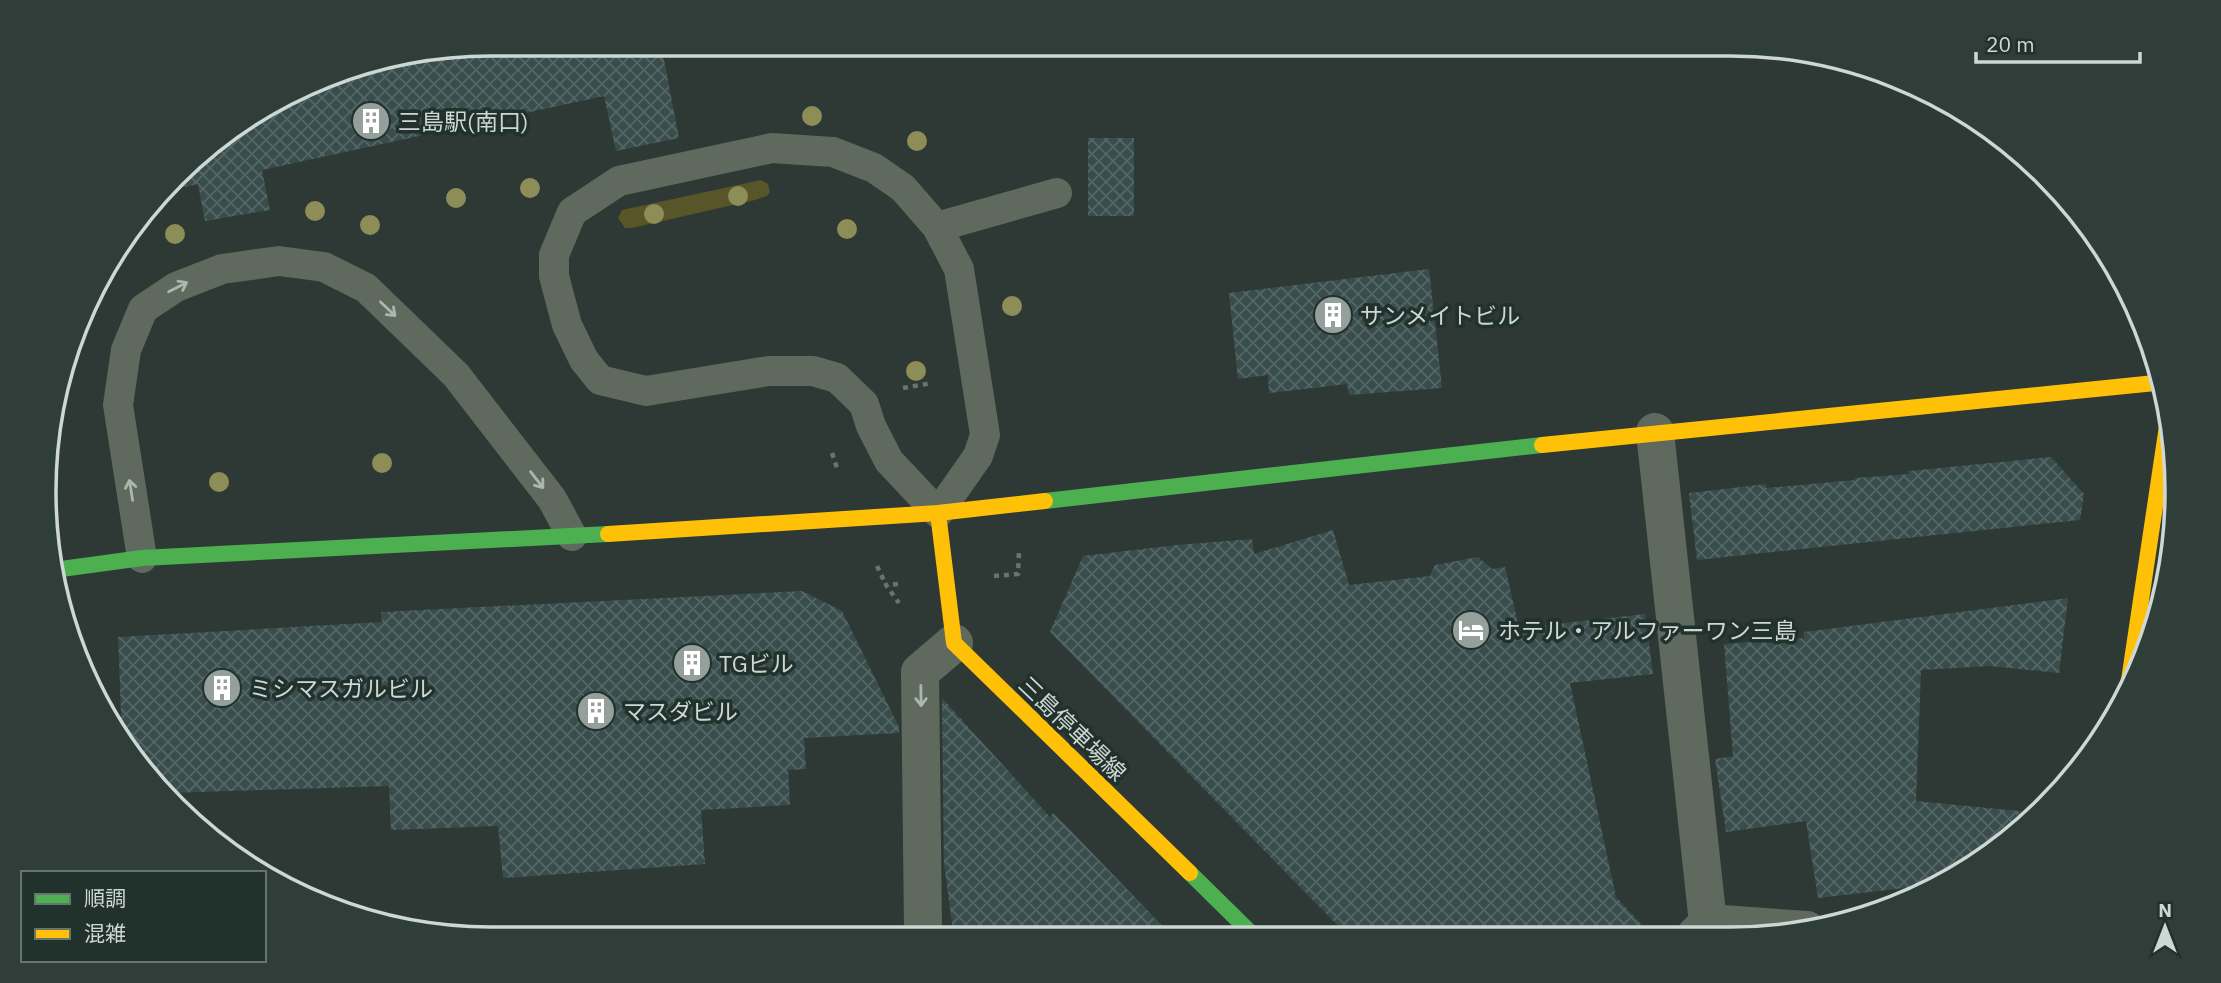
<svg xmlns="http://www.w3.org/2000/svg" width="2221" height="983" viewBox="0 0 2221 983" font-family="'IBM Plex Sans','Noto Sans JP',sans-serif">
	<defs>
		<pattern id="building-cross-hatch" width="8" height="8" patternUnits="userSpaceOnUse" patternTransform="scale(1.75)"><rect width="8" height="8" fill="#3a4d4d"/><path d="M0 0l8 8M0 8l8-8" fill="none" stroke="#566"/></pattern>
	</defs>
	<rect width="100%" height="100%" fill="#2e3835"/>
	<path fill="#585529" d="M761 180 768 184 770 192 767 196 755 200 632 228H625L618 218 622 210Z"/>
	<path fill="url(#building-cross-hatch)" d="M492 44H661L679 138 616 151 604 96 262 170 270 210 205 221 198 184 167 191 197 155 347 68Z
		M1088 138H1134V216H1088Z
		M1429 269 1442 388 1349 395 1347 384 1269 393 1268 375 1238 379 1229 293Z
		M2051 457 2084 494 2080 520 1697 560 1689 493 1766 484V488L1855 480V478L1909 474V471Z
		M1333 530 1349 585 1430 576 1435 565 1478 557 1492 569 1505 567 1519 628 1645 614 1653 674 1570 683 1616 897 1652 936 1349 937 1050 632 1083 556 1177 545 1252 539 1254 554Z
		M802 591 842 611 899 727V733L804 738 806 769 788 770 790 805 701 810 705 864 503 878 498 826 391 830 389 786 167 793 122 738 118 637 382 622 381 612Z
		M2068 598 2059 673 1990 666 1921 670 1916 801 2038 813 2024 828 1927 893 1904 900 1905 888 1818 898 1806 821 1726 832 1715 759 1733 756 1724 644 1804 638V632Z
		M942 698 1050 817 1053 813 1073 833 1173 937 954 938 944 864Z"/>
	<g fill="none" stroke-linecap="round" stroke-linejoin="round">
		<path stroke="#6b746b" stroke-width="4.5" stroke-dasharray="5 5" stroke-linecap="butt" d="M903 388 932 383
			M832 453 838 471
			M877 566 886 585
			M994 576 1018 574 1019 551
			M898 584 886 585 899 603"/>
		<path stroke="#5f695d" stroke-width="30" d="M772 148 833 152 874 168 903 188 937 227 959 269 985 435 978 456 938 513 889 461 871 426 864 404 837 378 813 371H769L646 391 600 380 584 360 567 325 554 276V255L572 212 619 181Z
			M937 227 1057 193
			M142 558 118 405 126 350 143 309 176 287 222 269 279 261 324 267 366 288 456 375 552 499 572 536"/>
		<path stroke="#5f695d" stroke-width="38" d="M1655 432 1708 923
			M1695 936 1708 923 1807 930
			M927 938 923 929 920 672 954 643"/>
		<path stroke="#4caf50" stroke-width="16" d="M1045 501 1542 445
			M54 570 142 558 608 534
			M1190 873 1255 937"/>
		<path stroke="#ffc107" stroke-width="16" d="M1542 445 2155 383
			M938 513 954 643 1190 873
			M608 534 938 513 1045 501
			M2128 687 2167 426"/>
	</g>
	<g fill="#8d8d58">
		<circle cx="812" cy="116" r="10"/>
		<circle cx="917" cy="141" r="10"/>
		<circle cx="530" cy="188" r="10"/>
		<circle cx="738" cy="196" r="10"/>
		<circle cx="456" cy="198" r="10"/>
		<circle cx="315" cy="211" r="10"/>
		<circle cx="654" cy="214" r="10"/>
		<circle cx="370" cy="225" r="10"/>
		<circle cx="847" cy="229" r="10"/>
		<circle cx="175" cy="234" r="10"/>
		<circle cx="1012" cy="306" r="10"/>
		<circle cx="916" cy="371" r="10"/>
		<circle cx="382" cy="463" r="10"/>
		<circle cx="219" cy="482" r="10"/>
	</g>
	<defs><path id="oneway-shaft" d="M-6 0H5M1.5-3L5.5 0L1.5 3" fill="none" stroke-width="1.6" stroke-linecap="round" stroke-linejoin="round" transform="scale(1.75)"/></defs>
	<g stroke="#acb6b0">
		<use href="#oneway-shaft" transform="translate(178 287) rotate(-27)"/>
		<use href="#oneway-shaft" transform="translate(388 309) rotate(43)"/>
		<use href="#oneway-shaft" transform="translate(537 480) rotate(52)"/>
		<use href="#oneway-shaft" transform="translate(131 490) rotate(-99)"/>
		<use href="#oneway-shaft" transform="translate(921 696) rotate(89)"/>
	</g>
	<defs>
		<symbol id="building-disc" viewBox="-11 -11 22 22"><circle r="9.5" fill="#959f9c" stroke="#21312c"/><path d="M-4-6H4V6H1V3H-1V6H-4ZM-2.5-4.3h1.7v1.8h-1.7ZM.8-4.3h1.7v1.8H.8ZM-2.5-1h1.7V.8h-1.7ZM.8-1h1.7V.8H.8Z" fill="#fff"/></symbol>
		<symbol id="hotel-disc" viewBox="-11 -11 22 22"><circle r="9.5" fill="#959f9c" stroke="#21312c"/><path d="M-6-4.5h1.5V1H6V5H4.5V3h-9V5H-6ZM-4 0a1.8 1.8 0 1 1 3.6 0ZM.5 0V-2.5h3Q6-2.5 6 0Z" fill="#fff"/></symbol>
	</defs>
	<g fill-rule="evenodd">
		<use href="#building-disc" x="349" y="99" width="44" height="44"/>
		<use href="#building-disc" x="1311" y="293" width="44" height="44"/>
		<use href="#hotel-disc" x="1449" y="608" width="44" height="44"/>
		<use href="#building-disc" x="670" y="641" width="44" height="44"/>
		<use href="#building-disc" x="200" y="666" width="44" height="44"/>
		<use href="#building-disc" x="574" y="689" width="44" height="44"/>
	</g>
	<g text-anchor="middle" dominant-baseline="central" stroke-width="7" stroke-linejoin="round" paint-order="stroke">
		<g font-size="23" fill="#cdd7d3" stroke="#21312c" text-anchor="start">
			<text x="398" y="121">三島駅(南口)</text>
			<text x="1360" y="315">サンメイトビル</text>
			<text x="1498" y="630">ホテル・アルファーワン三島</text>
			<text x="719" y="663">TGビル</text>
			<text x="249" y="688">ミシマスガルビル</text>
			<text x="623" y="711">マスダビル</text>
		</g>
		<g font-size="23" fill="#cdd7d3" stroke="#21312c">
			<text transform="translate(1073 728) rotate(44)">三島停車場線</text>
		</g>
	</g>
	<path d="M0 0H2221V983H0ZM491 56H1730A435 435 0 0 1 2165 491V492A435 435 0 0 1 1730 927H491A435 435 0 0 1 56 492V491A435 435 0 0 1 491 56Z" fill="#2f3e39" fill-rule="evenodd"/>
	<path fill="none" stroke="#cdd7d3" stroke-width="3.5" d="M491 56H1730A435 435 0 0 1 2165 491V492A435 435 0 0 1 1730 927H491A435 435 0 0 1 56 492V491A435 435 0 0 1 491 56Z"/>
	<rect x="21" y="871" width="245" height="91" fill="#21312c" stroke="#66736f" stroke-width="2"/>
	<rect x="35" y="894" width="35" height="10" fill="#4caf50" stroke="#66736f" stroke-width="2"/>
	<text x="84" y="906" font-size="21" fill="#cdd7d3">順調</text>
	<rect x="35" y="929" width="35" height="10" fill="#ffc107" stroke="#66736f" stroke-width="2"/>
	<text x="84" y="941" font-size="21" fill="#cdd7d3">混雑</text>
	<g transform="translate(2165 927)" stroke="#21312c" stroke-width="5" paint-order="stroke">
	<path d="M0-5L12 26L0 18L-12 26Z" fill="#cdd7d3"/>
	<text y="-10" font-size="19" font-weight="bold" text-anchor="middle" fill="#cdd7d3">N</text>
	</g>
	<path d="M1976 52v10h164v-10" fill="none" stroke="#cdd7d3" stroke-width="3.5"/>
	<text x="1986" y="52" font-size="21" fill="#cdd7d3" stroke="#21312c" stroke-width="5" paint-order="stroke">20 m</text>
</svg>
